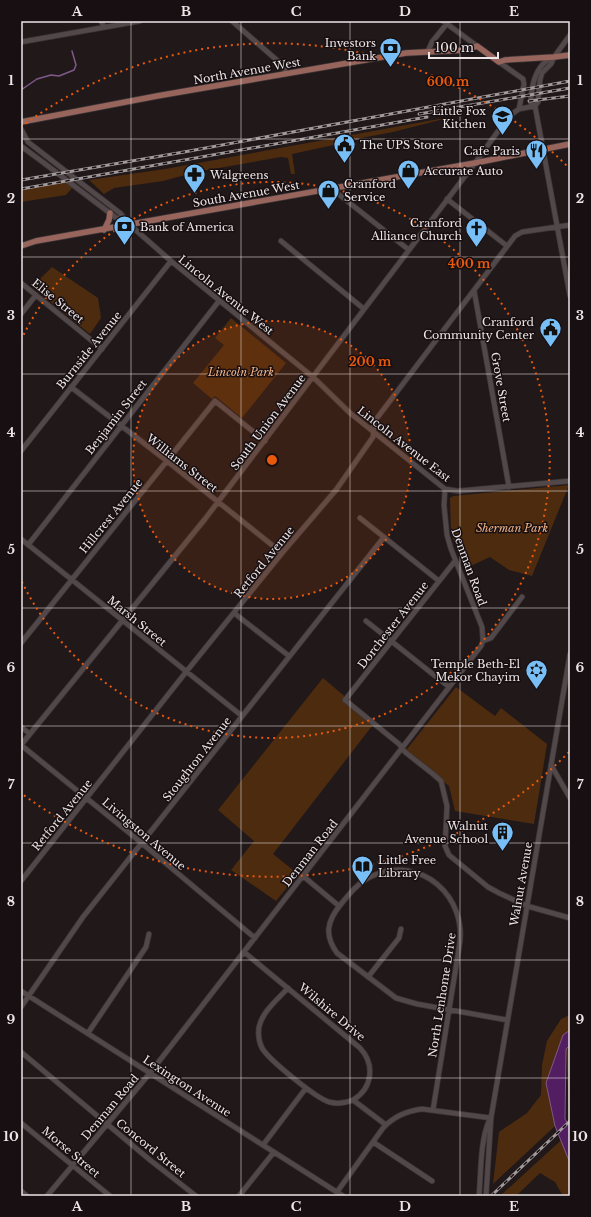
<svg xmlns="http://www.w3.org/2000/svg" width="591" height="1217" viewBox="0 0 591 1217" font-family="'Libre Baskerville',serif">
	<rect width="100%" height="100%" fill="#21181a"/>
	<path fill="#4d2b0f" d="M439 119H444L393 132 345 141 343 143 292 154 295 174H291L288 158 281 157 196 172 163 181 114 188 104 194 89 180 165 169Z
		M69 181 74 186 66 195 21 202V189Z
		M52 267 98 298 101 318 90 334 32 287Z
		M231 318 286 363 242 418 215 396 212 399 193 383 224 345 215 338Z
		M569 485 532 576 509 570 490 557 464 569 451 532 450 498 453 496Z
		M323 678 407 749 456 687 495 716 501 708 547 744 534 824 455 811 449 786 372 726 273 854 298 874 276 901 231 870 254 841 218 810Z
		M570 1015V1030L563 1035 546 1083 555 1126 493 1184 499 1132 527 1113 541 1095 542 1065 547 1041 561 1019Z
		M570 1045V1109L569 1110 566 1049Z
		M570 1132V1196H563L555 1182 540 1173 516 1196H500Z"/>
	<path fill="#521d61" stroke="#805989" d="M570 1030V1045L566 1049 565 1119 570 1127V1163L555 1126 546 1083 563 1035Z"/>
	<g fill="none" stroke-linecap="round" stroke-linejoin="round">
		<path stroke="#805989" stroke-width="1.5" d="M21 90 37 79 51 75 59 76 74 70 76 65 72 51"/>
		<defs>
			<path id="minor" d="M101 21 104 27
				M232 21 279 62 284 68 286 74
				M443 21 477 46
				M21 42 140 21
				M428 51 432 42 449 21
				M499 62 523 79 524 84 519 109
				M535 106 570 296
				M535 106 538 102 540 80 542 73 551 64 554 57 570 35
				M535 106 531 103C531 90 534 74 543 64 546 61 551 59 554 57
				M21 129 28 142 120 213 130 225 171 261 313 377 350 413 445 489 458 491 570 481
				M21 146 44 163 115 217 129 224
				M332 189 409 250
				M447 199 507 246
				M281 241 364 309
				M21 283 102 349
				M474 290 509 487
				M21 314 36 295
				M71 387 167 461 282 553
				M21 451 171 261
				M360 518 439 581
				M21 539 242 716
				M28 545 219 301
				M455 561 345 700 399 744 405 752 433 774 441 781 447 806 445 846 449 855 488 887 499 893 527 906 570 918
				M234 613 289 656
				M366 621 449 687
				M483 641 491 638 522 597
				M21 643 215 401 265 441
				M21 727 30 734
				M551 765 570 798
				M303 876 339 906
				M21 881 186 672 282 553 336 490 373 437 374 422 515 236 522 232 570 225
				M255 938 138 840 21 745 205 519 475 163 509 116 519 109 535 106
				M244 952 360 1048C375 1064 373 1088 353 1100
				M368 977 399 938 401 929
				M288 988C278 999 262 1012 259 1027 258 1034 259 1042 262 1048 269 1060 316 1098 329 1102 337 1104 346 1103 353 1100L386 1125
				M21 991 343 1196
				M21 1007 83 917 384 537
				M88 1033 146 947 149 934
				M21 1052 150 1160 196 1196
				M433 1110 459 948C469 897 421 854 372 876 359 882 350 893 341 904 327 921 324 935 337 953L396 998 417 1004 507 1020
				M21 1123 110 1196
				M373 1142 432 1181
				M263 1145 306 1088
				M21 1191 27 1196
				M337 1192 383 1128C394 1116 406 1111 422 1109L491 1118
				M47 1196 150 1073 481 646 483 641 482 627 451 549 447 535 444 505 445 489
				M239 1196 274 1152
				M479 1196C481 1174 480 1141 489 1121
				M486 1196 491 1118 570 654"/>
			<path id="major" d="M21 122 157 96 406 53 467 50 477 46 499 62 505 60 554 57 570 55
				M104 230 109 220 110 213
				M21 246 36 241 475 163 570 144"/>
		</defs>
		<use href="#minor" stroke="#3c3637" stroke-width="6"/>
		<use href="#major" stroke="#3c3637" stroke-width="7"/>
		<use href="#minor" stroke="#52484a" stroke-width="4.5"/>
		<use href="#major" stroke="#98655c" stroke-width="5.5"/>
		<defs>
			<path id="rail" d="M529 101 570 96
				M419 114 570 88
				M21 180 184 152 570 81
				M21 189 427 117
				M491 1196 570 1121"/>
		</defs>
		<use href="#rail" stroke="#a19a9b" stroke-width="3"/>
		<use href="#rail" stroke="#170f11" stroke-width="1.5" stroke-dasharray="4.5" stroke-linecap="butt"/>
	</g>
	<path fill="none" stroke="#ece6e7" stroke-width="1" stroke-opacity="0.55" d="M131 21V1196M241 21V1196M350 21V1196M460 21V1196M21 139H570M21 257H570M21 374H570M21 491H570M21 608H570M21 726H570M21 843H570M21 960H570M21 1078H570"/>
	<circle cx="272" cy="460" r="139" fill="#e8590c" fill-opacity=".12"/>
	<g fill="none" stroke="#e8590c" stroke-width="2" stroke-dasharray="2 4">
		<circle cx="272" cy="460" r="139"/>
		<path d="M21 340A278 278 0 1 1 21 580"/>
		<path d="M569 752A417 417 0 0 1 21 793M21 127A417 417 0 0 1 569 168"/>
	</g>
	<defs>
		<symbol id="bank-pin" viewBox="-11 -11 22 30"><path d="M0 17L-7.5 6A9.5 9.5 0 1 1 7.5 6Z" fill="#78bff7" stroke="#170f11"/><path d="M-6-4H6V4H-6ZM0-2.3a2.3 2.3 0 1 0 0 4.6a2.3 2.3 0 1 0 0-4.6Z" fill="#111"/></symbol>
		<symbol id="school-pin" viewBox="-11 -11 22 30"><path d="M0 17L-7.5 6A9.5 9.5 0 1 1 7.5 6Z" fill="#78bff7" stroke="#170f11"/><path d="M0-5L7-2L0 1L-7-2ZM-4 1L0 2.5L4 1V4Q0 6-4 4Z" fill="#111"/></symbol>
		<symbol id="civic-pin" viewBox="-11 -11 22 30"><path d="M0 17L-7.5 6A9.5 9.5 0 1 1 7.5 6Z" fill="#78bff7" stroke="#170f11"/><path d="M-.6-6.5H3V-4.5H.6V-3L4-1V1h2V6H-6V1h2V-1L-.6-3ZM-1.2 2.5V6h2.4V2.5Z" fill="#111"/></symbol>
		<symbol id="restaurant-pin" viewBox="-11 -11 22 30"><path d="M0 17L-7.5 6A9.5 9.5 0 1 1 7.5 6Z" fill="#78bff7" stroke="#170f11"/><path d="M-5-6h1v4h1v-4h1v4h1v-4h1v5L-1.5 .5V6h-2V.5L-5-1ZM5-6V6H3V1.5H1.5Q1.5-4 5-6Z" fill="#111"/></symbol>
		<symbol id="shop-pin" viewBox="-11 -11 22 30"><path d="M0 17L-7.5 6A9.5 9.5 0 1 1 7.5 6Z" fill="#78bff7" stroke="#170f11"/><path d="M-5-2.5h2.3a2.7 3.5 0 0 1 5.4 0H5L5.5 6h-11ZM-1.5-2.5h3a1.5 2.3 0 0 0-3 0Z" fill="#111"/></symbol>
		<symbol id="pharmacy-pin" viewBox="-11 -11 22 30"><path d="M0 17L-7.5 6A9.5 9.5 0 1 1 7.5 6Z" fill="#78bff7" stroke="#170f11"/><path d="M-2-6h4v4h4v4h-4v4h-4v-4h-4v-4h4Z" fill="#111"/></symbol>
		<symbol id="church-pin" viewBox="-11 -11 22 30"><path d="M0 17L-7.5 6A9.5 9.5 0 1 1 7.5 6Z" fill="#78bff7" stroke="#170f11"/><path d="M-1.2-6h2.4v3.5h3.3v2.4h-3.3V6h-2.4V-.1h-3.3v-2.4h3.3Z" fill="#111"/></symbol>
		<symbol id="synagogue-pin" viewBox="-11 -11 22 30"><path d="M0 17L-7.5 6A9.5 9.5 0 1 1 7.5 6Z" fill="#78bff7" stroke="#170f11"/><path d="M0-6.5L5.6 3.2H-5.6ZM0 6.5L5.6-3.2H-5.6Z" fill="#111"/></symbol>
		<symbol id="building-pin" viewBox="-11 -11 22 30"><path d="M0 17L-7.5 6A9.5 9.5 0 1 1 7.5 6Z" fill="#78bff7" stroke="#170f11"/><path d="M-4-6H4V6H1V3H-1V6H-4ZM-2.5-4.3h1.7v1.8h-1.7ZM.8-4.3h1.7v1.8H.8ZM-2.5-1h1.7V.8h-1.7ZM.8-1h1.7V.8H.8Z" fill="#111"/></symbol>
		<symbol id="library-pin" viewBox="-11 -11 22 30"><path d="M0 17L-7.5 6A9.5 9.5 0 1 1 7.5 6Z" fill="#78bff7" stroke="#170f11"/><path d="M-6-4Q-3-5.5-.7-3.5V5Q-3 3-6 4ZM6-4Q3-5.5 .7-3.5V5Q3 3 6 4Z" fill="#111"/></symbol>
	</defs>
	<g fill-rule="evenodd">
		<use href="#bank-pin" x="378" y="36" width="25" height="34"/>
		<use href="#school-pin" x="490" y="104" width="25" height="34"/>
		<use href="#civic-pin" x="332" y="132" width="25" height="34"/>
		<use href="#restaurant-pin" x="524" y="138" width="25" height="34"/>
		<use href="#shop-pin" x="396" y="158" width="25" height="34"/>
		<use href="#pharmacy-pin" x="182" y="162" width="25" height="34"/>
		<use href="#shop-pin" x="316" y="178" width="25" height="34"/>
		<use href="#bank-pin" x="112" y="214" width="25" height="34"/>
		<use href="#church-pin" x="464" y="216" width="25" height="34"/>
		<use href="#civic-pin" x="538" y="316" width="25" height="34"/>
		<use href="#synagogue-pin" x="524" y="658" width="25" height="34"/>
		<use href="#building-pin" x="490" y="820" width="25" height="34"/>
		<use href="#library-pin" x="350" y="854" width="25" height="34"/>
	</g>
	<g text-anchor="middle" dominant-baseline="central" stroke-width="3" stroke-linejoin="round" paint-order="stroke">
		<g font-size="11" fill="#ece6e7" stroke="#170f11" text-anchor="end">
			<text x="376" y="43">Investors<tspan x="376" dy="13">Bank</tspan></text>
			<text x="486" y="111">Little Fox<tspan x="486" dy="13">Kitchen</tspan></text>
			<text x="360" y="145" text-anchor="start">The UPS Store</text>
			<text x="520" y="151">Cafe Paris</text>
			<text x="424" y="171" text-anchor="start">Accurate Auto</text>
			<text x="210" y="175" text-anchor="start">Walgreens</text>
			<text x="344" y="184" text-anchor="start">Cranford<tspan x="344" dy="13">Service</tspan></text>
			<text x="462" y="223">Cranford<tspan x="462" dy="13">Alliance Church</tspan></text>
			<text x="140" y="227" text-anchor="start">Bank of America</text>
			<text x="534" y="322">Cranford<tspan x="534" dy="13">Community Center</tspan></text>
			<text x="520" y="664">Temple Beth-El<tspan x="520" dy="13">Mekor Chayim</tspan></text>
			<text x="488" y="826">Walnut<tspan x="488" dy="13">Avenue School</tspan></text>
			<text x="378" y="860" text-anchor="start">Little Free<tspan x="378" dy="13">Library</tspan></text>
		</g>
		<g font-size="11" fill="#ece6e7" stroke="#170f11">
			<text transform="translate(247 71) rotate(-10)">North Avenue West</text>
			<text transform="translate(246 194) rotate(-10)">South Avenue West</text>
			<text transform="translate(226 295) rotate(39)">Lincoln Avenue West</text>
			<text transform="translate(58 301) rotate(39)">Elise Street</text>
			<text transform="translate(89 350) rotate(-51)">Burnside Avenue</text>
			<text transform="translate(501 387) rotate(80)">Grove Street</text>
			<text transform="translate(116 417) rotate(-52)">Benjamin Street</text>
			<text transform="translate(268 422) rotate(-53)">South Union Avenue</text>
			<text transform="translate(404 444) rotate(38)">Lincoln Avenue East</text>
			<text transform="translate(182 463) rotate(38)">Williams Street</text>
			<text transform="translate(111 516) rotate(-51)">Hillcrest Avenue</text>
			<text transform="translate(264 562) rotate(-51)">Retford Avenue</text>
			<text transform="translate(469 567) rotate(70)">Denman Road</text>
			<text transform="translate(137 621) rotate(39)">Marsh Street</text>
			<text transform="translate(393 625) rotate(-52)">Dorchester Avenue</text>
			<text transform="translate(197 759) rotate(-52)">Stoughton Avenue</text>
			<text transform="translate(62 815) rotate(-51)">Retford Avenue</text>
			<text transform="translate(144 834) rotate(40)">Livingston Avenue</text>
			<text transform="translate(310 853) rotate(-52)">Denman Road</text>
			<text transform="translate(521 884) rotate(-80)">Walnut Avenue</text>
			<text transform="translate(442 995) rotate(-81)">North Lenhome Drive</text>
			<text transform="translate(332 1012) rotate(40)">Wilshire Drive</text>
			<text transform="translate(187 1086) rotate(33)">Lexington Avenue</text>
			<text transform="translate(110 1107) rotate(-50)">Denman Road</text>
			<text transform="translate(151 1148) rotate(39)">Concord Street</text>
			<text transform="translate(71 1152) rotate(40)">Morse Street</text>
		</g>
		<g font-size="11" font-style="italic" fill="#f1b488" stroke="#170f11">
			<text x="241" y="372">Lincoln Park</text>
			<text x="512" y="528">Sherman Park</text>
		</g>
	</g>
	<circle cx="272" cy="460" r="6" fill="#e8590c" stroke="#170f11" stroke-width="2"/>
	<g font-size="12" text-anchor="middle" font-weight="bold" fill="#e8590c" stroke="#170f11" stroke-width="3" stroke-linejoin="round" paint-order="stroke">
		<text x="448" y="86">600 m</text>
		<text x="469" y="268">400 m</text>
		<text x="370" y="366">200 m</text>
	</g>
	<rect width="591" height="1217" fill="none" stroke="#170f11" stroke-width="44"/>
	<path d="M429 52v6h69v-6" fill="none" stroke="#ece6e7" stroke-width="2"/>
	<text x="435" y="52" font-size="12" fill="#ece6e7" stroke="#170f11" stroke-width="3" paint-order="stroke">100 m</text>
	<rect x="22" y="22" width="547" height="1173" fill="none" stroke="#ece6e7" stroke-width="1.5"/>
	<g font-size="13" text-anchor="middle" font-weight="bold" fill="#ece6e7">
		<text x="77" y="16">A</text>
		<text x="186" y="16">B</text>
		<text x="296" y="16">C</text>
		<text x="405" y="16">D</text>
		<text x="514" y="16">E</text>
		<text x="11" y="85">1</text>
		<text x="580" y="85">1</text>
		<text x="11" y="203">2</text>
		<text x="580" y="203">2</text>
		<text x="11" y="320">3</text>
		<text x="580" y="320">3</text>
		<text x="11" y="437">4</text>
		<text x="580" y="437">4</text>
		<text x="11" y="554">5</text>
		<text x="580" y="554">5</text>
		<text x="11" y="672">6</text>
		<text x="580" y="672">6</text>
		<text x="11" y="789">7</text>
		<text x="580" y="789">7</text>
		<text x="11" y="906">8</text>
		<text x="580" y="906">8</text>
		<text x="11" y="1024">9</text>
		<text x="580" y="1024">9</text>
		<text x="11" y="1141">10</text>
		<text x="580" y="1141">10</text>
		<text x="77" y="1211">A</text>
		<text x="186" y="1211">B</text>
		<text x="296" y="1211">C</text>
		<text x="405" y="1211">D</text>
		<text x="514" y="1211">E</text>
	</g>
</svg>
